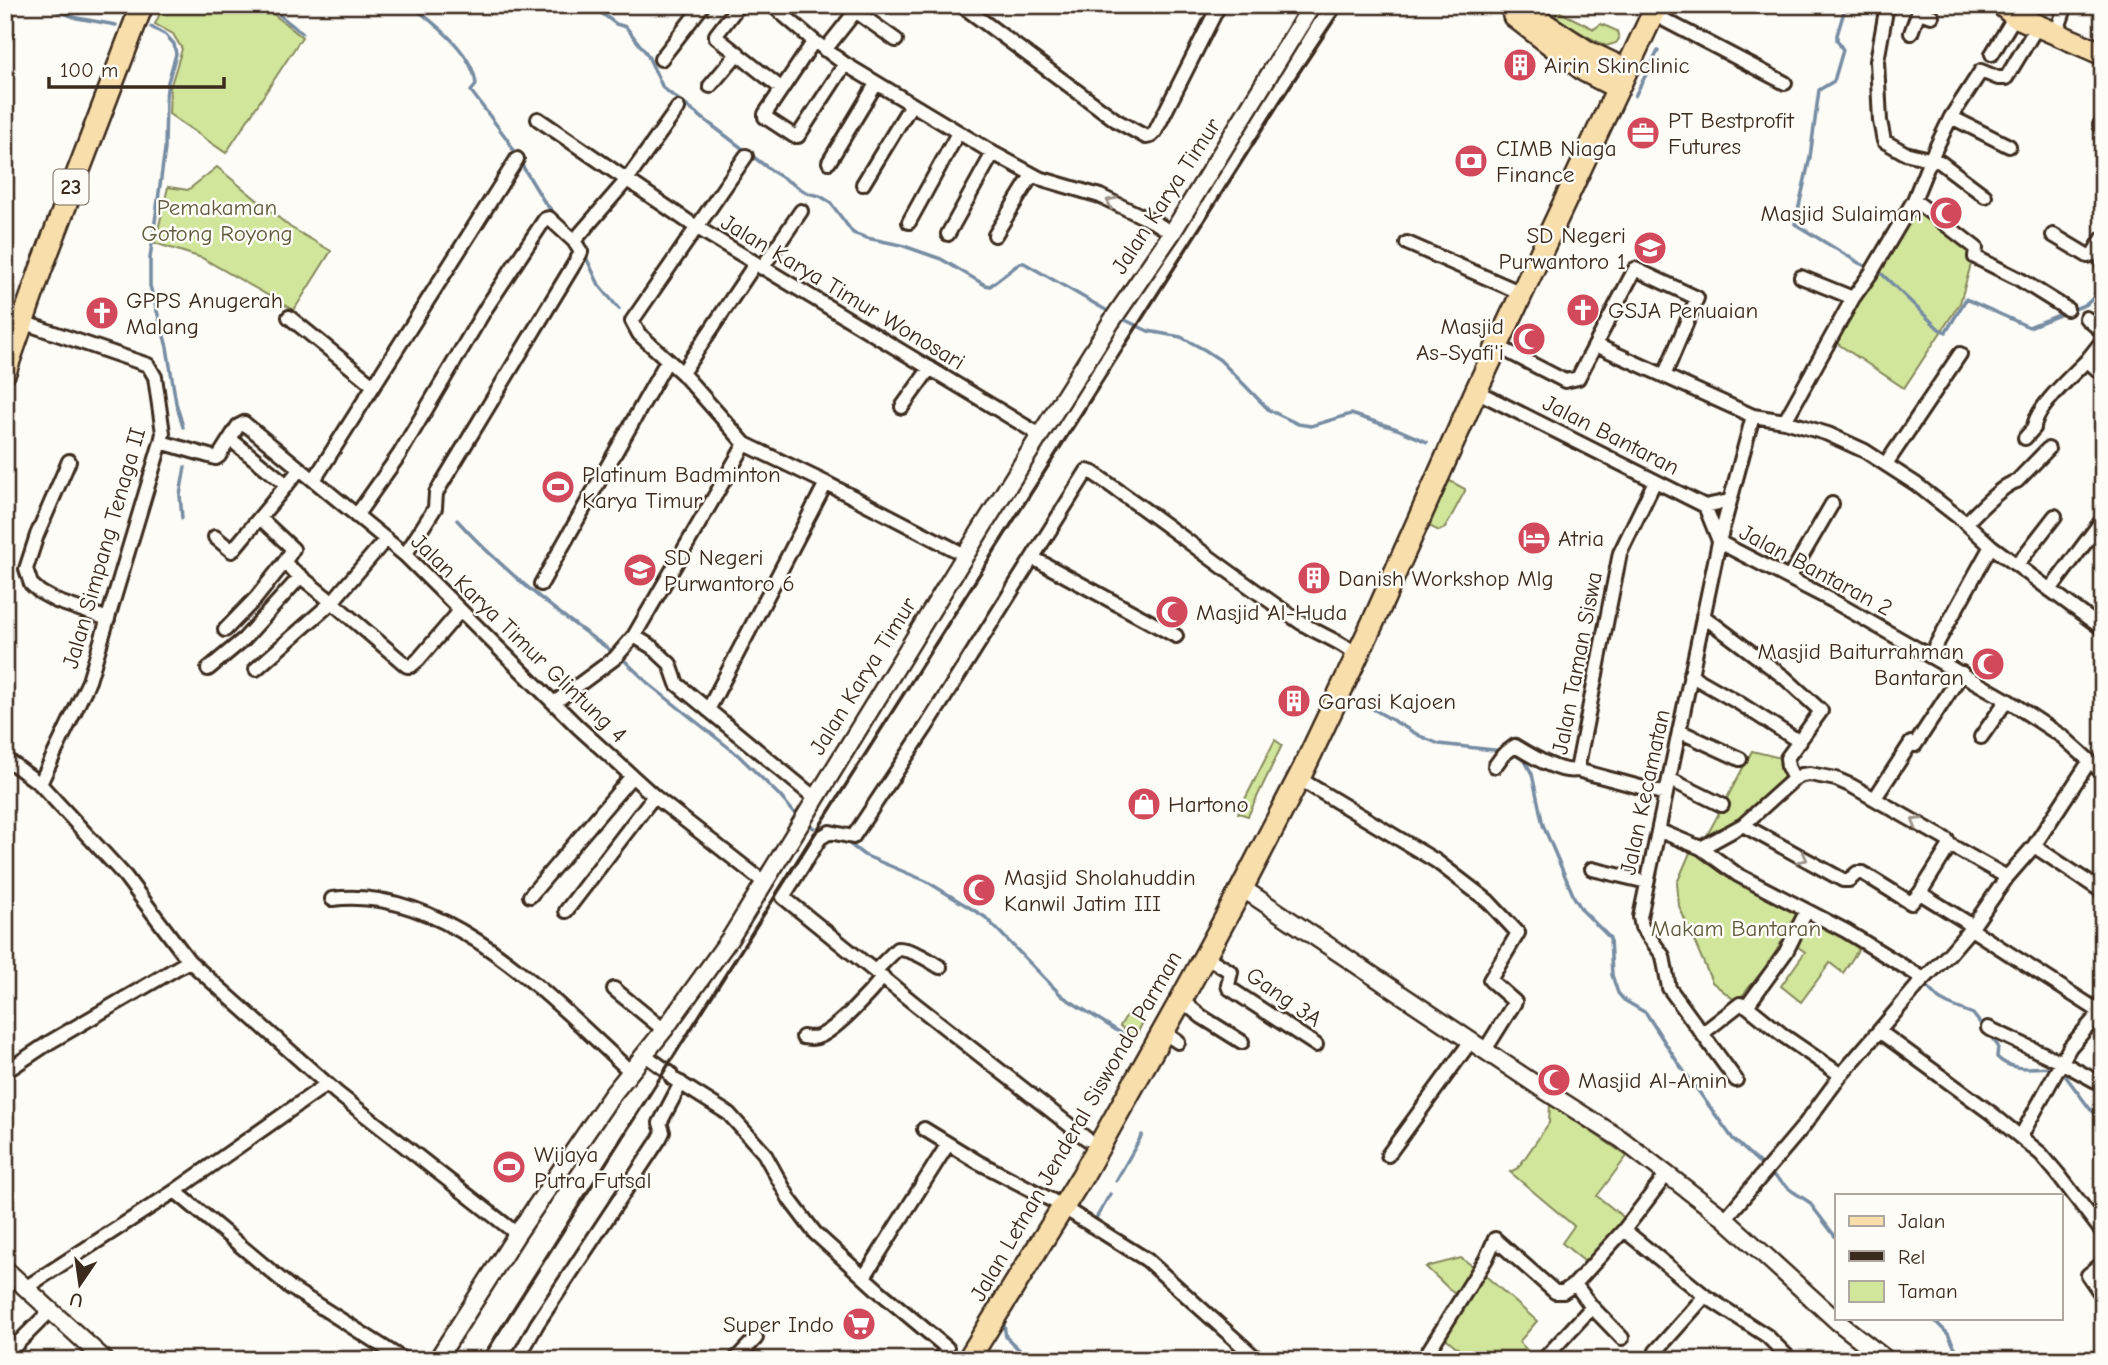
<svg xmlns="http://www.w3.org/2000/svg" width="2108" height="1365" viewBox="0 0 2108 1365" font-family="'Comic Neue',sans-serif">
	<rect width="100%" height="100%" fill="#fdfcf7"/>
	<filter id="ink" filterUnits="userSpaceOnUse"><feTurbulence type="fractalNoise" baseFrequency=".0143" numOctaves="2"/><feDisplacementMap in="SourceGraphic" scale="14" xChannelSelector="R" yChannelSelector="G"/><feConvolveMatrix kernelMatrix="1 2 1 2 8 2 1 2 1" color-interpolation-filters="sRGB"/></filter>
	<g filter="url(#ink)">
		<path fill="#d1e69b" stroke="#86885c" stroke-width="2" d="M164 5H241L248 10 255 5H262L302 37 226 153 169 114 170 88 182 49 173 34 155 24Z
			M1560 12 1594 29 1601 24 1617 31 1619 39 1616 43 1606 46 1551 18Z
			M217 167 290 227 331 251 294 310 202 258 155 243 168 187 188 190Z
			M1916 205 1975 250 1960 303 1904 388 1832 340Z
			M1450 481 1465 489V491L1445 528 1439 531 1429 526V522L1447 483Z
			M1275 740 1282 745 1248 816 1238 813Z
			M1752 751 1785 759V775L1778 786 1741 821 1704 841Z
			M1692 848 1798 912 1771 961 1737 1002 1712 982 1679 906 1677 883Z
			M1805 925 1827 928 1860 947 1843 973 1830 963 1801 1002 1781 986 1805 952 1794 944Z
			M1129 1011 1144 1020 1135 1038 1120 1026Z
			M1550 1104 1627 1156 1597 1196 1627 1220 1589 1265 1562 1243 1574 1226 1510 1172 1518 1168 1549 1123Z
			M1461 1258 1480 1271 1537 1321 1519 1342 1537 1360H1472L1442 1335 1463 1302 1426 1267Z"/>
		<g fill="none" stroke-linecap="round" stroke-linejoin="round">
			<path stroke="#768ca2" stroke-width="3.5" d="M43 5 77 18 116 25
				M247 5H249
				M267 5 302 33
				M411 5C435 24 474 53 476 85L471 91 507 139 516 155
				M591 5 616 24 626 27 647 54 663 88 772 171 807 193 820 196 830 202 853 233 867 238 901 245 941 259 985 285 990 286 1020 263H1024L1111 313
				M1846 5 1837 35V40L1843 50 1834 81 1819 90 1810 157 1795 224 1859 263 1882 274 1939 329 1946 332 1966 299 2029 327 2087 304 2093 298 2103 279
				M151 27 166 35 174 44 176 54 168 82 166 97 165 149 150 258V286L167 347 176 403 183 427
				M1635 96 1658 51
				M520 162 545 203 564 224
				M585 255 599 285 619 309
				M1121 318 1148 331 1181 337 1205 350 1220 360 1269 410 1298 424 1311 426 1351 414 1397 429 1427 442
				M182 518 180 495 185 467
				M457 520C503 571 557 613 613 652
				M624 660 650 685 738 755 779 795 797 816
				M1361 702 1420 736 1439 744 1503 751
				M1510 752 1525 761 1532 774 1543 825 1574 897 1582 910 1610 938 1612 975 1618 993 1624 1000 1646 1013 1678 1063 1733 1139 1764 1167
				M809 825 814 828
				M843 839 864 855 926 881 985 917 1062 996 1132 1040
				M1805 923 1821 924
				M1924 984 1939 999 1948 1004 1973 1014 1984 1028
				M1989 1034 1998 1046 1997 1057C2012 1073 2035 1067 2054 1067
				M2061 1070 2090 1109 2103 1119
				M1769 1172 1792 1191 1809 1202 1837 1239
				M1116 1181 1142 1135
				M1095 1220 1110 1194
				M1932 1318 1948 1334 1954 1346 1966 1360
				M1004 1325 1006 1337 1030 1360"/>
			<defs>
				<path id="minor" d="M739 5 716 35V37L782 89
					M772 5 814 41 845 64 993 153 1039 178 1100 196 1156 223 1172 233
					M847 5 896 40
					M961 5 1117 121 1146 137 1151 136 1155 132 1219 5
					M1887 5 1877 61 1880 121 1884 141 1905 153 1940 162 1985 196
					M1918 12 1932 16
					M1653 14 1785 83
					M1911 33 1921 5
					M2056 34 2066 5
					M814 41 765 114V117L794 136H798L845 64
					M825 50 855 12
					M1992 54 2015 16
					M661 59 703 5
					M710 86 738 53
					M1951 117 2009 146
					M538 119 696 227 1040 435
					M2100 125 2103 121
					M829 162 876 84
					M863 184 911 105
					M1914 200 1976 248 1975 257 2019 279 2067 309
					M909 222 958 133
					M948 234 993 153
					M995 235 1032 175
					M2053 235 2088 256 2093 254 2103 238
					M1407 243 1510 288
					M2103 243 2100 253 2103 266
					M762 268 801 211
					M1801 277 1853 298
					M289 317 373 385
					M2086 318 2102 331 2103 335
					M22 322 148 365 155 377 163 433 161 442 89 681 40 784
					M2103 340 2087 360 2103 375
					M1596 345 1753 416 1785 421 1828 434 1865 451 1916 484 1966 523 1991 546 2103 629
					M1497 346 1565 381 1578 378 1635 269 1697 298 1664 376
					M682 373 755 264
					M1476 391 1705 506 1729 501
					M902 407 930 368
					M1785 421 1853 298 1871 273 1914 200 1931 158 1951 117 1981 71 1998 78H2006L2038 25
					M2025 438 2034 428C2034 409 2074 374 2087 360
					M230 439 287 485
					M161 442 216 458 219 456 238 426 244 423 405 555 578 727 654 796 765 883
					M745 444 682 373 639 334 632 321 746 156
					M69 461 37 535 26 569 31 584 40 592 56 601 108 619
					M1886 464 1960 354
					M314 480 517 159
					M1655 481 1620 553 1577 770 1666 794
					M826 483 965 555
					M1705 506 1719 541
					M356 516 399 455 486 308 545 219 549 218 574 241
					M260 518 293 549 284 563
					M1966 523C1978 511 2002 485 2017 481L2048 449
					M215 537 232 551 300 469
					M1719 542 1833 601 2007 700 2063 737 2103 773
					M405 555 435 508 436 493 579 256 581 252 574 241 626 181 678 108
					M1033 558 1176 636
					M2017 565 2055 516
					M1789 578 1832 504
					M541 584 667 361
					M2050 590 2103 519
					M1703 616 1784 677 1821 711 1787 758 1788 767 1794 779
					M225 630 256 598 284 563 332 602 386 539
					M634 636 745 444 826 483 708 710
					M1930 656 1991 546
					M208 669 244 639 301 576
					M256 669 332 602 407 666H411L418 660 460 611
					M1690 675 1739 703 1800 742
					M554 703 615 658 634 636 652 647 670 664 677 684 815 798
					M1679 731 1740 759
					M1981 737 2007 700
					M5 758 40 784 125 876 189 961 337 1093 517 1234
					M1495 766 1503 755 1515 746C1530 755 1560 774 1577 770
					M1298 778 1436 861 1488 901 1518 933 1490 980 1515 1002 1485 1050
					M1669 779 1722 805
					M1875 798 1911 743 1915 745 1962 673
					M1660 831 1701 848 1743 825 1794 779 1802 775 1810 774 1836 779 1852 786 1947 840 1950 845 1920 893 1911 903 1863 873H1857L1849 880H1843L1743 825
					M1950 845 2007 877
					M2034 846 2103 892
					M1701 848 1738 875 1846 931 1924 979
					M1592 869 1647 882
					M1920 893 1973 926
					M530 896 632 776
					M332 899C447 884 553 1001 631 1072
					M566 911 654 796
					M1971 929 2100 1012
					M1205 956 1231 972 1228 985 1229 988 1316 1045
					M875 971 897 949C912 949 927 959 940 967
					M614 989 664 1030
					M1181 1000 1202 1017 1242 1042
					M1747 1006 1784 1036 1841 1075
					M1988 1028 2061 1062 2103 1085
					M1879 1031 1991 1113 2041 1154 2058 1174 2103 1233
					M1163 1032 1178 1042
					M1703 1033 1740 1004 1747 1006 1786 952 1806 912
					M803 1037C809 1038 814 1039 820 1036 838 1028 870 993 883 977
					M645 1055 670 1073 672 1078 729 1114 764 1153 790 1200 815 1233 879 1291 947 1348 939 1360
					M5 1072 50 1042 189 961
					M1736 1080 1669 988 1663 956 1642 927 1640 917 1719 542 1753 416
					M924 1129 978 1162 1053 1201
					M2021 1136 2070 1047 2103 1009
					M1087 1139 915 1004 783 897 820 838 830 832 853 837 926 727 1087 471 1093 473C1163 521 1229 574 1300 622 1315 632 1332 638 1347 648
					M1388 1155 1471 1041
					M175 1191 291 1288 404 1360
					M1064 1208 1147 1260 1258 1360
					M1725 1219 1802 1128 1841 1075 1879 1031 1919 984 1949 954 1973 926 2007 877 2034 846 2089 762
					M1624 1230 1705 1296 1767 1336 1791 1360
					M2103 1263 2088 1275 2103 1297
					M866 1274 948 1144
					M1575 1284 1592 1307 1622 1338
					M25 1288 175 1191 327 1084
					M5 1356 50 1311
					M517 1360 537 1324 660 1138 663 1132 660 1123 681 1083
					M735 1360 756 1338
					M1423 1360 1486 1259 1495 1239 1555 1292H1563L1575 1284 1624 1230 1667 1174
					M1543 1360 1592 1307
					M1659 1360 1656 1351 1658 1349 1705 1296"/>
				<path id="tertiary" d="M1242 888 1541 1088 1621 1139 1725 1219 1838 1322 1887 1360
					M5 1269 105 1360
					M437 1360 517 1234 612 1095 664 1030 731 937 985 523 1111 322 1172 233 1312 5"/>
				<path id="primary" d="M2002 5 2015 16 2103 54
					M1512 6 1514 16 1585 71 1618 88
					M1540 21 1588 52 1626 70
					M968 1360 1083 1175 1181 1000 1242 888 1304 768 1375 618 1476 391 1657 5"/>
				<path id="trunk" d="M5 372 41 269 142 5"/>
			</defs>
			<use href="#minor" stroke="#3b2a1e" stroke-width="18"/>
			<use href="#tertiary" stroke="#3b2a1e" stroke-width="21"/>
			<use href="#primary" stroke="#3b2a1e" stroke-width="26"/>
			<use href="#trunk" stroke="#3b2a1e" stroke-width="26"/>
			<use href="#minor" stroke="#fdfcf7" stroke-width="12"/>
			<use href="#tertiary" stroke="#fdfcf7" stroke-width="16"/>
			<use href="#primary" stroke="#f8deab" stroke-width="21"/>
			<use href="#trunk" stroke="#f8deab" stroke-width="21"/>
			<path stroke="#3b2a1e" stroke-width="3.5" d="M481 1360 1012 523 1290 86 1344 5"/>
		</g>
		<defs><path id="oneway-chevron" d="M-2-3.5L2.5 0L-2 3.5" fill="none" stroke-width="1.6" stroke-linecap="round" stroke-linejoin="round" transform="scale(1.75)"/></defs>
		<g stroke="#9c938a">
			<use href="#oneway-chevron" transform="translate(1111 202) rotate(-154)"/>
			<use href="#oneway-chevron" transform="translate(1916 822) rotate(-149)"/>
			<use href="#oneway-chevron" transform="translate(1803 858) rotate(28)"/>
		</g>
	</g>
	<defs>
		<symbol id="building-disc" viewBox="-11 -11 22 22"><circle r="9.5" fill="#d1495b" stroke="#fdfcf7"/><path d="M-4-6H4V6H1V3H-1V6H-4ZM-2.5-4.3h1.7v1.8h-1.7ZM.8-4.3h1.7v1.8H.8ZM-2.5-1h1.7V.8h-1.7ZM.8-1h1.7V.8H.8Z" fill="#fff"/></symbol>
		<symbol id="office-disc" viewBox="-11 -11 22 22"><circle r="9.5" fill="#d1495b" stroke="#fdfcf7"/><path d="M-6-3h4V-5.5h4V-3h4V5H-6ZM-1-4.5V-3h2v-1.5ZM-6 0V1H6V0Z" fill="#fff"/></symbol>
		<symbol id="bank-disc" viewBox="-11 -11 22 22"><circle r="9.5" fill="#d1495b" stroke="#fdfcf7"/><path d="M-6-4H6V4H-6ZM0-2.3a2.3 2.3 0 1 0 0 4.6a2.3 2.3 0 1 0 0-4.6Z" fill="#fff"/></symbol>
		<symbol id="mosque-disc" viewBox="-11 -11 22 22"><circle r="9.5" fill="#d1495b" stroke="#fdfcf7"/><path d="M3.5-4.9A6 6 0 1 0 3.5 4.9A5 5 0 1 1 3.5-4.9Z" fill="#fff"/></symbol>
		<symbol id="school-disc" viewBox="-11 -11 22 22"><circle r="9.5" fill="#d1495b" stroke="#fdfcf7"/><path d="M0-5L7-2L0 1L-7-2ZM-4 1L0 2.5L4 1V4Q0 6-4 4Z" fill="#fff"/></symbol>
		<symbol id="church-disc" viewBox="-11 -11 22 22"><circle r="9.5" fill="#d1495b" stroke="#fdfcf7"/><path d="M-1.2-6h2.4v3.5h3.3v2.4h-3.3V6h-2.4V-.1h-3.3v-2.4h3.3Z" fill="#fff"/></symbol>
		<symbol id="stadium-disc" viewBox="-11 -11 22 22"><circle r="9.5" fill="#d1495b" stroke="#fdfcf7"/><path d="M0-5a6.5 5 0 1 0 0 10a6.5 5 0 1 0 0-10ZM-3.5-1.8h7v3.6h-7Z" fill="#fff"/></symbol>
		<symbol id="hotel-disc" viewBox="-11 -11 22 22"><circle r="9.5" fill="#d1495b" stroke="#fdfcf7"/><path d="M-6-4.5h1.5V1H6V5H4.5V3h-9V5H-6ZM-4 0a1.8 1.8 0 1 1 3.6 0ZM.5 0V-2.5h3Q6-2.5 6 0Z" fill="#fff"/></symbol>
		<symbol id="shop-disc" viewBox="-11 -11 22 22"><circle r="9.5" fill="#d1495b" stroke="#fdfcf7"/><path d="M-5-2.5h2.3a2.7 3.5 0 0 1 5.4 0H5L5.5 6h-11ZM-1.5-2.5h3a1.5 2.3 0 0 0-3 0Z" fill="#fff"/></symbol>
		<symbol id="supermarket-disc" viewBox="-11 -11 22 22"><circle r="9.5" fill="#d1495b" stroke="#fdfcf7"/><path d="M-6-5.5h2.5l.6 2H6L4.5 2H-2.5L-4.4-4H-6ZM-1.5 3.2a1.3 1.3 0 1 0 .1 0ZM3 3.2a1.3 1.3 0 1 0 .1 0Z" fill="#fff"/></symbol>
	</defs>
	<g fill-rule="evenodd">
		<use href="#building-disc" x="1501" y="46" width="38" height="38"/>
		<use href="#office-disc" x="1624" y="114" width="38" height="38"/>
		<use href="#bank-disc" x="1452" y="142" width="38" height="38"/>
		<use href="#mosque-disc" x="1927" y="194" width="38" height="38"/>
		<use href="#school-disc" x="1631" y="229" width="38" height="38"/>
		<use href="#church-disc" x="1564" y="291" width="38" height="38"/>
		<use href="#church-disc" x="83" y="294" width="38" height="38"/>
		<use href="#mosque-disc" x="1510" y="320" width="38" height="38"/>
		<use href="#stadium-disc" x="539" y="468" width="38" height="38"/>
		<use href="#hotel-disc" x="1515" y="519" width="38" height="38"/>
		<use href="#school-disc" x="621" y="551" width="38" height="38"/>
		<use href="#building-disc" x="1295" y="559" width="38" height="38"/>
		<use href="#mosque-disc" x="1153" y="593" width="38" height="38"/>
		<use href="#mosque-disc" x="1969" y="645" width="38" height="38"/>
		<use href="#building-disc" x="1275" y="682" width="38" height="38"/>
		<use href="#shop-disc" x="1125" y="785" width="38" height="38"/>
		<use href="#mosque-disc" x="960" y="871" width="38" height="38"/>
		<use href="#mosque-disc" x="1535" y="1061" width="38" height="38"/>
		<use href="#stadium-disc" x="490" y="1148" width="38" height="38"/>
		<use href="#supermarket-disc" x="840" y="1305" width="38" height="38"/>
	</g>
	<g text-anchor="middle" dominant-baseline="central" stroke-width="5" stroke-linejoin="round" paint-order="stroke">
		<rect fill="#fdfcf7" stroke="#75695f" stroke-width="2" x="53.5" y="169.5" width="35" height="35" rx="5"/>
		<g font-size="21" font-weight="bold" fill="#3b2a1e">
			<text x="71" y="187">23</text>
		</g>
		<g font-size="23" fill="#3b2a1e" stroke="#fdfcf7" text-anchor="start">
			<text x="1544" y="65">Airin Skinclinic</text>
			<text x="1668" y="120">PT Bestprofit<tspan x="1668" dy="26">Futures</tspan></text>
			<text x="1496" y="148">CIMB Niaga<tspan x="1496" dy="26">Finance</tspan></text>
			<text x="1922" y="213" text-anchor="end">Masjid Sulaiman</text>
			<text x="1626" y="235" text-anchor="end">SD Negeri<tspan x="1626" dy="26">Purwantoro 1</tspan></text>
			<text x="126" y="300">GPPS Anugerah<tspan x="126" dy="26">Malang</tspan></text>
			<text x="1608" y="310">GSJA Penuaian</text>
			<text x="1504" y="326" text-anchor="end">Masjid<tspan x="1504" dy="26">As-Syafi'i</tspan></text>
			<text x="582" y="474">Platinum Badminton<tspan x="582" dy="26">Karya Timur</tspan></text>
			<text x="1558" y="538">Atria</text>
			<text x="664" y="557">SD Negeri<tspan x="664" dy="26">Purwantoro 6</tspan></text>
			<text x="1338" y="578">Danish Workshop Mlg</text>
			<text x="1196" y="612">Masjid Al-Huda</text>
			<text x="1964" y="651" text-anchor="end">Masjid Baiturrahman<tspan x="1964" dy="26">Bantaran</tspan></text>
			<text x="1318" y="701">Garasi Kajoen</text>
			<text x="1168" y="804">Hartono</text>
			<text x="1004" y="877">Masjid Sholahuddin<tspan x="1004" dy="26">Kanwil Jatim III</tspan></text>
			<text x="1578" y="1080">Masjid Al-Amin</text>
			<text x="534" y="1154">Wijaya<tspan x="534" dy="26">Putra Futsal</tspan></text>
			<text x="834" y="1324" text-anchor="end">Super Indo</text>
		</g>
		<g font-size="23" fill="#3b2a1e" stroke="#fdfcf7">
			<text transform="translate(1166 196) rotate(-57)">Jalan Karya Timur</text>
			<text transform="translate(843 292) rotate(31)">Jalan Karya Timur Wonosari</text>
			<text transform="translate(1611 435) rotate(27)">Jalan Bantaran</text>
			<text transform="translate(104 548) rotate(-74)">Jalan Simpang Tenaga II</text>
			<text transform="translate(1816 570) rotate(28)">Jalan Bantaran 2</text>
			<text transform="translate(519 638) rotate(44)">Jalan Karya Timur Glintung 4</text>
			<text transform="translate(1577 663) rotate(-79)">Jalan Taman Siswa</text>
			<text transform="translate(863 676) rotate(-58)">Jalan Karya Timur</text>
			<text transform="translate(1645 792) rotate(-78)">Jalan Kecamatan</text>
			<text transform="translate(1284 997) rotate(35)">Gang 3A</text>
			<text transform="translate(1076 1126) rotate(-60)">Jalan Letnan Jenderal Siswondo Parman</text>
		</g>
		<g font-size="23" fill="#60593d" stroke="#fdfcf7">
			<text x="217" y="207">Pemakaman<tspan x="217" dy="26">Gotong Royong</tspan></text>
			<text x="1736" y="928">Makam Bantaran</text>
		</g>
	</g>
	<rect width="2108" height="1365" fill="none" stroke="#fdfcf7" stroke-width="28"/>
	<rect x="14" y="14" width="2080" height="1337" fill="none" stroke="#3b2a1e" stroke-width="2.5" filter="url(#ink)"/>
	<rect x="1835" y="1194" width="228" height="126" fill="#fdfcf7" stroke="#afa8a0" stroke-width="2"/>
	<rect x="1849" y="1216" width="35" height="10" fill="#f8deab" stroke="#afa8a0" stroke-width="2"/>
	<text x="1898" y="1228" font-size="21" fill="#3b2a1e">Jalan</text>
	<rect x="1849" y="1251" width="35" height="10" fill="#3b2a1e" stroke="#afa8a0" stroke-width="2"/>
	<text x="1898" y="1264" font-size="21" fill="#3b2a1e">Rel</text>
	<rect x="1849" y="1281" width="35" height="21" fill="#d1e69b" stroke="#afa8a0" stroke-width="2"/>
	<text x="1898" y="1298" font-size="21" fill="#3b2a1e">Taman</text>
	<g transform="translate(80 1284) rotate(193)" stroke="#fdfcf7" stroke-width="5" paint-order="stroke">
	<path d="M0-5L12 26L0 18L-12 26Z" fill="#3b2a1e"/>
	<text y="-10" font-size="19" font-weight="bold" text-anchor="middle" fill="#3b2a1e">U</text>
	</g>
	<path d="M49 77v10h175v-10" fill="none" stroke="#3b2a1e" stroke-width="3.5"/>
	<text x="60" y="77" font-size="21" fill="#3b2a1e" stroke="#fdfcf7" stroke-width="5" paint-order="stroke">100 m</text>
</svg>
